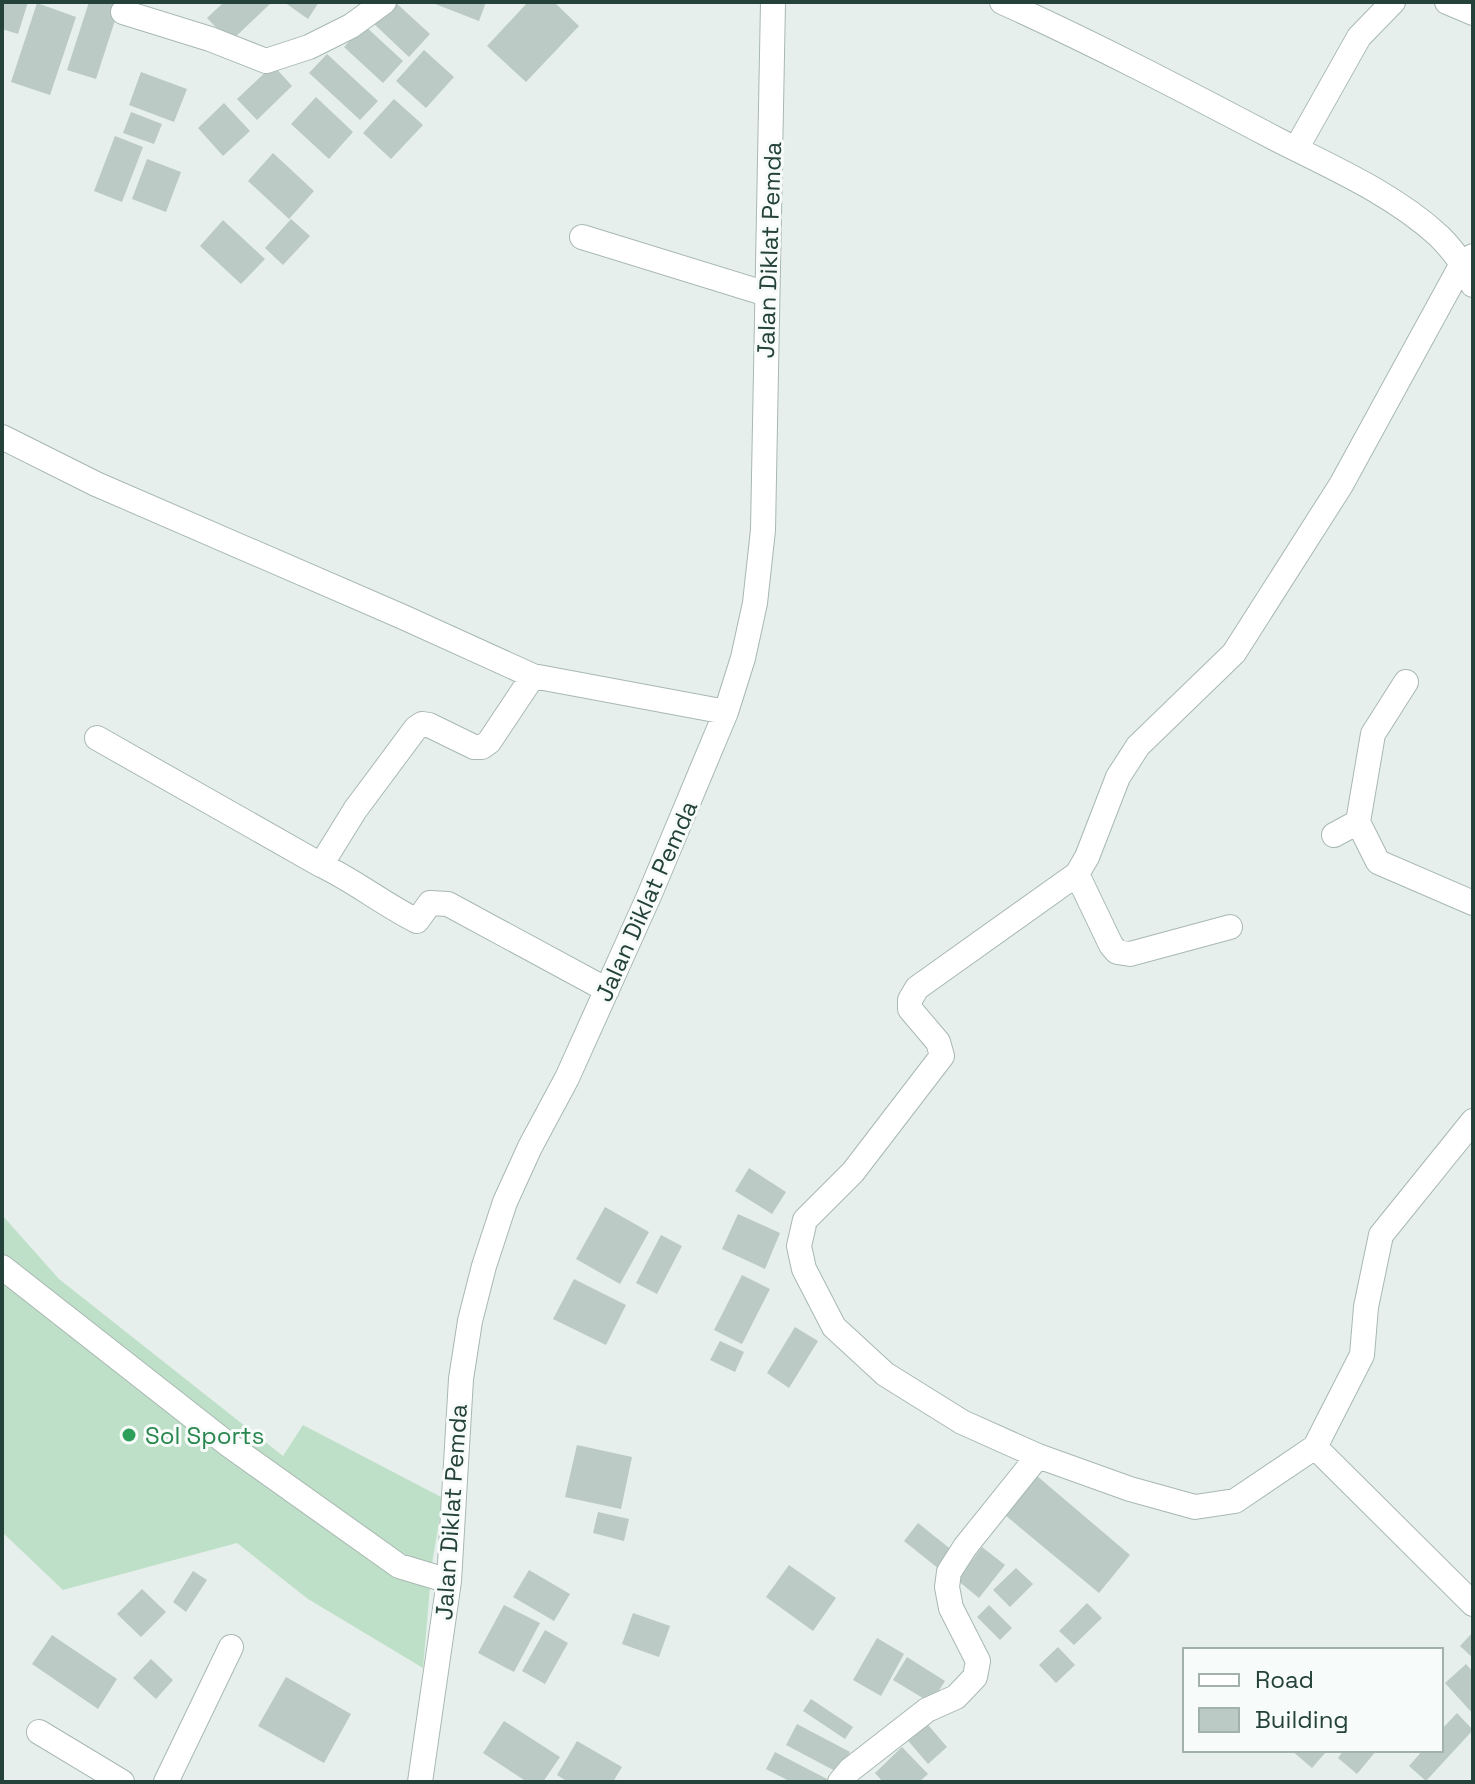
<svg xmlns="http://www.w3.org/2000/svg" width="1475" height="1784" viewBox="0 0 1475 1784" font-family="'Space Grotesk',sans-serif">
	<rect width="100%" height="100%" fill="#e6efeb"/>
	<path fill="#bfe0c8" d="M2 1215 59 1279 283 1456 303 1425 443 1498 432 1564 423 1668 308 1599 237 1543 63 1590 2 1532Z"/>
	<path fill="#bbcac4" d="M2 2H28L18 34 2 29Z
		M89 2H111L120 5 96 79 67 70Z
		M224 2H272L230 42 207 18Z
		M284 2H319L308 19Z
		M395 2 430 34 409 57 373 23Z
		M430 2H486L479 21Z
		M528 2H554L579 26 526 82 487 46Z
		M37 3 76 17 50 95 11 82Z
		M364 25 403 61 383 83 344 47Z
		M424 50 454 77 426 108 396 81Z
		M327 54 378 101 360 120 309 73Z
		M273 65 292 86 257 120 237 99Z
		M141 72 187 89 174 122 129 105Z
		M316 97 353 132 329 159 291 124Z
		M394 99 423 125 391 159 363 133Z
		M224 103 250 131 223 156 198 128Z
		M131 112 162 124 154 144 123 133Z
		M115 136 143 147 122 202 94 191Z
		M273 153 314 191 289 219 248 181Z
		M147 159 181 172 166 212 132 199Z
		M291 219 310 236 283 265 265 248Z
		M223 220 265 259 241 284 200 246Z
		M749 1168 786 1192 772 1214 735 1191Z
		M605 1207 649 1232 620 1284 576 1259Z
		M738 1214 780 1233 765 1269 722 1249Z
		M661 1235 682 1246 657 1294 636 1283Z
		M742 1275 770 1289 742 1344 714 1330Z
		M574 1279 626 1305 606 1345 553 1319Z
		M795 1327 818 1341 789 1388 767 1373Z
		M720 1341 744 1352 735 1372 710 1360Z
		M577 1445 632 1457 621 1509 565 1497Z
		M1037 1476 1130 1555 1099 1593 1005 1515Z
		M598 1512 629 1519 624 1541 593 1533Z
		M918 1523 953 1551 939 1569 904 1541Z
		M982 1547 1005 1565 979 1598 957 1580Z
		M789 1565 836 1598 813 1631 766 1597Z
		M1016 1568 1033 1584 1010 1607 993 1590Z
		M529 1570 570 1594 554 1621 513 1597Z
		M193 1571 207 1580 186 1612 173 1602Z
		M142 1589 166 1612 141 1637 117 1614Z
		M1087 1603 1102 1618 1074 1645 1059 1631Z
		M504 1605 540 1623 514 1672 478 1653Z
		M989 1605 1012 1628 1000 1640 977 1617Z
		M633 1613 670 1626 659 1657 622 1644Z
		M545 1630 568 1643 545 1684 522 1671Z
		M1473 1632V1658L1460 1646Z
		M52 1635 117 1679 98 1709 32 1664Z
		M877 1638 904 1654 881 1696 853 1680Z
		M1058 1647 1075 1665 1056 1683 1039 1665Z
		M907 1657 945 1681 931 1703 893 1680Z
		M151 1659 173 1680 156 1699 133 1678Z
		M1466 1664 1473 1672V1714L1445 1683Z
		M286 1677 351 1714 324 1763 258 1726Z
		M811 1699 853 1727 845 1739 803 1711Z
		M1457 1713 1473 1730 1426 1781 1409 1766 1423 1750H1441V1730Z
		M923 1719 947 1747 928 1764 904 1736Z
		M504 1721 560 1757 543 1782H527L483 1753Z
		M797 1724 850 1752 839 1773 786 1745Z
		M577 1741 622 1767 613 1782H568L557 1775Z
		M902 1747 928 1774 919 1782H883L875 1773Z
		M1291 1750H1322L1325 1753 1312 1768Z
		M1344 1750H1377L1357 1774 1338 1758Z
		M775 1752 829 1780 828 1782H791L766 1769Z"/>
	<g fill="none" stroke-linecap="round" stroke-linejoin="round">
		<defs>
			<path id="minor" d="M1002 2C1095 44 1185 91 1276 139 1331 167 1392 193 1439 236 1454 251 1465 266 1473 285
				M1447 2 1473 13
				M123 12 210 39 266 61 309 47 351 26 384 2
				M1296 149 1359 37 1393 2
				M582 237 767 294
				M1473 256 1463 262 1341 485 1234 653 1138 746 1118 777 1087 857 1077 874 917 988 910 1000V1009L938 1042 942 1056 853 1172 805 1220 799 1246 804 1269 834 1327 885 1374 962 1422 1038 1456 1130 1489 1195 1507 1235 1501 1315 1447 1362 1355 1366 1307 1381 1235 1473 1121
				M2 437 96 484 403 617 533 676 726 712
				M1406 682 1373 734 1358 822 1378 862 1473 903
				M97 738 321 865 355 810 416 728 422 724 429 725 474 747H482L489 742 533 676
				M1334 835 1358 822
				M321 865C355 881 383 904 417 921L430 903 448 904 607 990
				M1077 874 1111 945 1117 952 1130 954 1230 927
				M2 1267 229 1445 399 1566 449 1581
				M1315 1447 1473 1604
				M39 1732 122 1782
				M166 1782 231 1647
				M420 1782 449 1581 461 1379 470 1321 484 1266 505 1202 530 1147 567 1078 649 896 726 712 743 658 755 603 763 530 773 2
				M840 1782 850 1770 927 1710 956 1697 975 1677 978 1661 951 1608 947 1587 949 1572 965 1547 1038 1456"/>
		</defs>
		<use href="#minor" stroke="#a8b8b2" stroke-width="26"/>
		<use href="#minor" stroke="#fff" stroke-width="24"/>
	</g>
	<circle fill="#2e9e5b" stroke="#f7fbf9" stroke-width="3" cx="129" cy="1435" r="8"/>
	<g text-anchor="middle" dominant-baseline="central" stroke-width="6" stroke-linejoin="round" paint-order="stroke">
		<g font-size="24" fill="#24423a" stroke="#f7fbf9">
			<text transform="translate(769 250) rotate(-88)">Jalan Diklat Pemda</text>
			<text transform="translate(646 901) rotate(-66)">Jalan Diklat Pemda</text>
			<text transform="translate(451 1512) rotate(-86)">Jalan Diklat Pemda</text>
		</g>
		<g font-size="24" fill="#27864d" stroke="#f7fbf9" text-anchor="start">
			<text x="145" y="1435">Sol Sports</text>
		</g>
	</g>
	<rect width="1475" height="1784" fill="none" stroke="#24423a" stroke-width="8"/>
	<rect x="1183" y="1648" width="260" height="104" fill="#f7fbf9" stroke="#a3b1ad" stroke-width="2"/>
	<rect x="1199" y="1674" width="40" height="12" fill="#ffffff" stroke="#a3b1ad" stroke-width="2"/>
	<text x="1255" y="1688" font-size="24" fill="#24423a">Road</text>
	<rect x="1199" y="1708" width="40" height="24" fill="#bbcac4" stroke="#a3b1ad" stroke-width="2"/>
	<text x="1255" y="1728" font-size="24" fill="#24423a">Building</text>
</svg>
